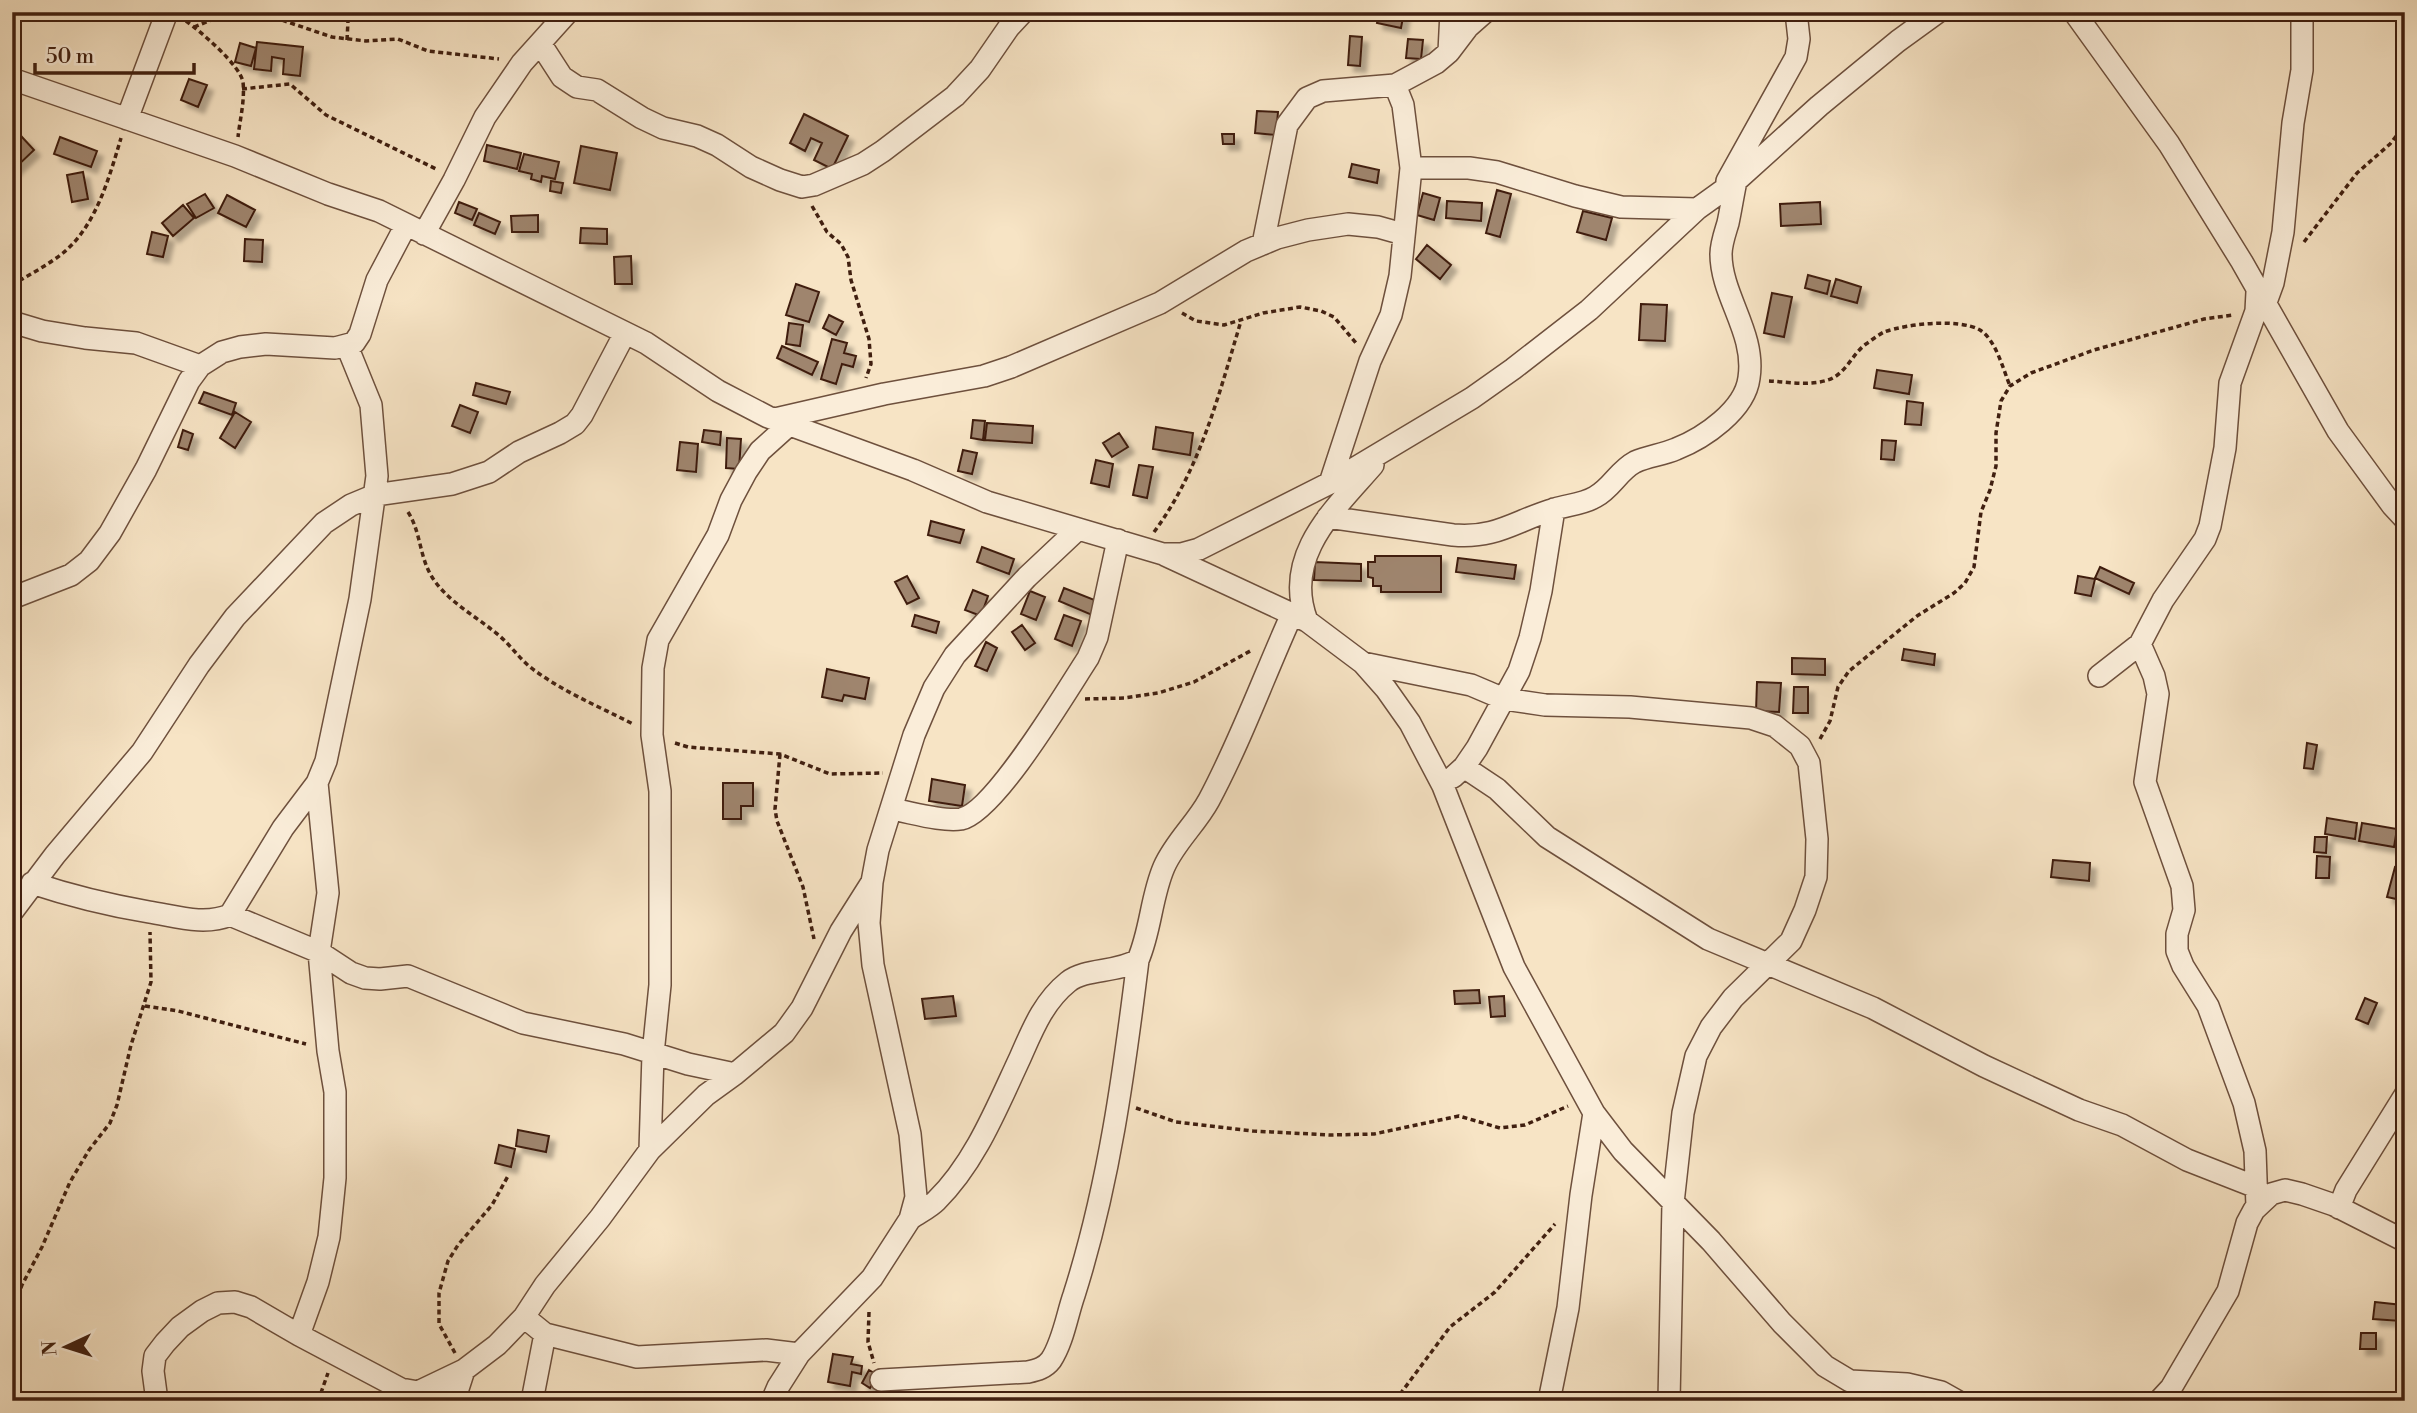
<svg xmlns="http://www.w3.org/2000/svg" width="2417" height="1413" viewBox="0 0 2417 1413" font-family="'Libre Bodoni',serif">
	<defs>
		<filter id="shadow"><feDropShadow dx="6" dy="6" stdDeviation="2" flood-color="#0004"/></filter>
	</defs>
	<rect width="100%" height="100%" fill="#f7e4c5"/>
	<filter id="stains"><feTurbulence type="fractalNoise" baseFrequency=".00286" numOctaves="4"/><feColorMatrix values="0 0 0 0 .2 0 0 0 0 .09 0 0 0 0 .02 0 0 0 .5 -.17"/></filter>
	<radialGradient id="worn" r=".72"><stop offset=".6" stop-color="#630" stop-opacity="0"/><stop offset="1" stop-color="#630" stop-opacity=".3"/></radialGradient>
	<path fill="#9f856e" stroke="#401f10" stroke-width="2" filter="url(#shadow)" d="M1379 12H1404L1401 28 1377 23Z
		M1350 36 1362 37 1360 66 1348 65Z
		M1408 39 1423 40 1421 59 1406 58Z
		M257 42 303 47 300 76 283 74 284 59 272 57 271 71 254 69Z
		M240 43 256 48 251 66 235 62Z
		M189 79 207 85 198 107 181 100Z
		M1257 111 1278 112 1276 135 1255 133Z
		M804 114 848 136 832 169 814 160 822 143 811 138 805 151 790 143Z
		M1222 134H1234V144H1223Z
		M22 137 34 150 12 171V146Z
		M60 137 97 151 91 167 54 154Z
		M487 145 521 153 517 169 484 161Z
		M581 146 617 153 610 190 574 183Z
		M524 154 559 162 555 179 542 176 541 182 531 179 532 174 519 171Z
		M1352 164 1379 170 1377 183 1349 177Z
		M83 172 88 199 72 202 67 175Z
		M551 181 563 183 561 193 550 191Z
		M1497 190 1511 194 1500 237 1486 233Z
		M1423 193 1440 198 1434 220 1417 215Z
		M205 194 214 208 196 218 187 204Z
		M227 195 255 210 246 227 218 213Z
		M1447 201 1482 203 1481 221 1446 218Z
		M459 202 477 209 472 220 455 213Z
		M1820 202 1821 224 1781 226 1780 204Z
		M183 205 194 218 173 236 162 223Z
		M1583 211 1612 218 1606 240 1577 232Z
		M479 213 500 222 495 234 474 225Z
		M538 215V232H512L511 216Z
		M581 228 607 229V244L580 243Z
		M152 232 168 236 163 257 147 254Z
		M245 239 263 240 262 262 244 261Z
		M1427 245 1451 265 1440 279 1416 259Z
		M631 256 632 284H615L614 257Z
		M1808 275 1830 281 1827 294 1805 288Z
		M1836 279 1861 287 1857 303 1831 296Z
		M796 284 819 292 809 322 786 315Z
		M1772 293 1792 297 1784 337 1764 333Z
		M1641 304 1667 305 1665 341 1639 340Z
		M829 315 843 322 836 335 823 328Z
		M789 323 803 325 800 346 786 344Z
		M832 339 847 343 844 353 856 356 853 367 842 364 836 384 821 379Z
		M782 346 818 362 812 375 777 358Z
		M1877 370 1912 375 1909 394 1874 388Z
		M476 383 510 392 506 404 473 395Z
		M204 392 236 403 232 415 199 403Z
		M1907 401 1923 403 1921 425 1905 424Z
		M460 405 478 412 470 433 452 426Z
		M235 412 251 422 235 448 220 438Z
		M973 420 985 421 983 440 971 438Z
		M987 423 1033 426 1032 443 985 440Z
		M1156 427 1193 433 1190 455 1153 449Z
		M183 430 193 434 188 450 178 447Z
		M704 430 721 432 720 445 702 442Z
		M1119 433 1128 447 1112 457 1103 443Z
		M727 438 741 439 739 469 726 468Z
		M1882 440 1896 441 1894 460 1881 459Z
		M680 442 698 444 696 472 677 470Z
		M963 450 977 453 972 474 958 471Z
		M1096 460 1113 464 1109 487 1091 483Z
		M1139 465 1153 467 1147 498 1133 495Z
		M931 521 964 530 960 543 928 535Z
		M982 547 1014 559 1009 574 977 562Z
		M1375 556H1441V592H1381V586H1373V578L1368 577V562H1375Z
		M1458 558 1516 565 1514 579 1456 572Z
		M1315 562 1361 564V581L1314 580Z
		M2100 567 2134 583 2129 594 2095 578Z
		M907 576 919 598 907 604 895 582Z
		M2078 576 2095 579 2091 596 2075 593Z
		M1064 588 1097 601 1092 615 1059 601Z
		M973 590 988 596 981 616 965 610Z
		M1030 591 1045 597 1036 620 1021 614Z
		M915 615 939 622 936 633 912 626Z
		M1064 615 1081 621 1072 646 1055 639Z
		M1022 625 1035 643 1025 650 1012 632Z
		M986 642 997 648 987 671 975 666Z
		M1904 649 1935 654 1934 665 1902 660Z
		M1792 658 1825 659V675L1792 674Z
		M827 669 869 678 865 699 844 695 842 701 822 697Z
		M1757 682 1781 683 1779 712 1756 711Z
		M1794 687H1808V713H1793Z
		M2307 743 2317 745 2313 769 2304 768Z
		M932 779 965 785 962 806 929 801Z
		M723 783H753V806H741V819H723Z
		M2327 818 2357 823 2355 839 2325 834Z
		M2362 823 2397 829 2394 847 2359 841Z
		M2315 837H2327L2326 853 2314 852Z
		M2317 856 2330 857 2329 878H2316Z
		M2053 860 2090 863 2089 881 2051 877Z
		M2395 867 2405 870V887L2401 900 2387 897Z
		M1479 990 1480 1003 1455 1004 1454 991Z
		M953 996 956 1016 925 1019 922 999Z
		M1504 996 1505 1016 1491 1017 1489 997Z
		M2365 998 2377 1003 2368 1024 2356 1019Z
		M518 1130 549 1136 546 1152 516 1146Z
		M499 1145 515 1149 511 1167 495 1163Z
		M2375 1302 2402 1305 2401 1321 2373 1319Z
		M2361 1333H2376V1349H2360Z
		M833 1354 853 1357 851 1364 862 1366 861 1374 852 1372 850 1386 828 1382Z
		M869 1370 878 1375 870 1388 862 1383Z"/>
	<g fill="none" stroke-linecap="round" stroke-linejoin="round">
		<defs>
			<path id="minor" d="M2074 12 2169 144 2242 262 2338 431 2392 505 2405 519
				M540 43 562 77 577 87 597 90 642 118 663 128 697 136 717 145 751 167 780 180 802 187 814 185 863 164 883 151 955 96 980 69 1009 27 1023 12
				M1449 52 1451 12
				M12 79 235 156 328 194 379 211 646 343 718 391 768 417 913 470 987 502 1163 554H1181L1199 549 1330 483 1472 398 1513 369 1589 310 1697 209 1736 181 1819 106 1898 41 1938 12
				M127 119 167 12
				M1411 168H1469L1497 172 1575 196 1621 207 1697 209
				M1727 181 1796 57 1799 39 1796 12
				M424 234 454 180 485 117 522 63 568 12
				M1263 244 1287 125 1307 98 1323 91 1395 85 1436 63 1449 52 1468 27 1485 12
				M2265 305 2273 283 2283 232 2293 123 2302 70V12
				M12 322 42 331 85 338 136 343 200 366
				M775 419 884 394 984 376 1011 367 1160 303 1246 251 1277 238 1308 230 1348 224 1378 227 1403 234
				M1330 483 1370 361 1391 315 1400 276 1411 168 1403 105 1395 85
				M1328 517 1453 535C1497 539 1516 520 1555 509 1568 505 1583 504 1595 497 1612 488 1618 471 1635 462 1648 456 1662 455 1676 449 1704 438 1745 410 1749 378 1756 333 1721 296 1721 254 1721 244 1725 233 1728 223 1731 209 1733 195 1736 181
				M1165 555 1307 621 1363 663 1386 689 1410 723 1443 786 1514 967 1594 1113 1623 1151 1711 1241 1782 1323 1825 1366 1850 1381 1907 1384 1941 1392 1957 1401
				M12 598 71 575 89 561 110 533 146 469 189 381 200 366 222 352 240 347 266 344 335 348 354 343 360 334 377 280 406 225
				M1307 621C1282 556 1334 510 1373 465
				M2140 644 2154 676 2158 694 2145 782 2182 886 2184 910 2177 934V951L2183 966 2208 1006 2244 1103 2255 1151 2257 1207
				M1363 663 1471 685 1504 699 1545 705 1630 707 1751 718 1775 726 1800 746 1809 763 1817 839 1816 877 1805 910 1791 941 1733 998 1711 1027 1696 1056 1683 1113 1673 1203 1669 1401
				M2099 676 2140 644 2163 600 2205 539 2210 526 2225 448 2230 383 2256 311 2257 292
				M1464 767 1497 789 1547 837 1708 939 1873 1008 1984 1066 2079 1110 2122 1125 2187 1160 2256 1187
				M1453 777 1464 767 1477 748 1519 671 1530 638 1541 591 1554 509
				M891 809C910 812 942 822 961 819 995 812 1067 690 1088 658L1097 637 1118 540
				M32 883C71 896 108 905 149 912 175 916 204 926 230 915L283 828 317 783 326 761 360 599 377 476 371 405 347 346
				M12 912 55 855 142 752 199 665 235 617 324 523 351 505 375 495 452 484 489 472 519 452 560 433 575 424 582 415 625 333
				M230 915 319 952 351 973 365 978 380 979 408 976 523 1023 624 1044 688 1064 735 1074
				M650 1150 653 1054 660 985V791L652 735 653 668 658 640 718 535 731 500 746 472 760 451 790 424
				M2339 1208 2346 1190 2405 1095
				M910 1219C918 1213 929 1208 936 1201 975 1163 997 1107 1020 1058 1032 1031 1043 1002 1068 982 1085 968 1117 973 1138 960 1151 930 1151 897 1164 867 1175 842 1196 824 1209 800 1241 740 1264 676 1292 614
				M524 1317 545 1334 637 1357 766 1350 799 1354
				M299 1335 318 1282 329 1237 335 1178V1092L328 1051 319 952 328 893 317 783
				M881 1380 1028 1372C1037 1370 1045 1368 1051 1360 1063 1342 1067 1315 1074 1295 1109 1185 1124 1073 1138 960
				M157 1401 153 1371 155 1356 165 1343 180 1327 202 1311 218 1303 235 1302 251 1307 299 1335 401 1389 418 1392 464 1370 497 1345 524 1317 545 1285 600 1218 650 1150 706 1095 735 1074 784 1033 802 1008 841 931 872 882
				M454 1401 464 1370
				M532 1401 545 1334
				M772 1401 778 1387 799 1354 872 1278 910 1219 916 1197 910 1134 873 965 869 923 872 882 878 850 914 735 934 688 955 655 1027 577 1078 529
				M1549 1401 1568 1308 1581 1195 1594 1113
				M2159 1401 2171 1388 2228 1291 2247 1223 2254 1210 2271 1194 2285 1190 2302 1194 2334 1205 2405 1241"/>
		</defs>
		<use href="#minor" stroke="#6e503d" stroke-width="24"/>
		<path stroke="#401f10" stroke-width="3.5" stroke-dasharray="5 3.5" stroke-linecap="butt" d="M258 12 332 37 366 41 398 39 428 51 499 59
			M186 21C200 31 240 65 243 82 245 100 240 119 238 137
			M194 27 231 12
			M347 40 348 21 351 12
			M242 89 290 84 326 115 436 169
			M812 206 827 232 841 244 848 257 851 280 869 339 871 364 866 378
			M2304 242 2357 173 2390 144 2405 125
			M12 285C29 275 48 265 63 253 96 226 109 178 121 138
			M1182 313 1196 321 1224 325 1263 313 1300 307 1321 311 1334 317 1356 343
			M1769 381C1788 382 1809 386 1828 380 1846 374 1852 354 1866 344 1872 340 1878 335 1884 332 1906 324 1959 318 1980 330 1996 340 2003 369 2010 386
			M408 512C421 532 419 556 432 577 447 601 474 615 496 633 509 643 518 657 530 667 561 691 598 706 633 724
			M1154 532C1200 470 1219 394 1241 321
			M1085 699 1124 698 1158 693 1194 682 1252 650
			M1820 739 1830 721 1838 687 1849 671 1917 616 1954 593 1965 583 1974 567 1981 512 1990 490 1996 466V433L2001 401 2010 386 2031 373 2094 350 2204 319 2233 315
			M675 743 688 747 780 754 830 774 883 773
			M780 754 775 809 777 821 803 887 814 939
			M145 1006 178 1011 306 1044
			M1136 1108 1176 1122 1253 1131 1330 1135 1374 1134 1459 1116 1500 1128 1525 1125 1568 1106
			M12 1277 21 1285
			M12 1312 22 1285 42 1247 70 1182 89 1150 110 1123 117 1105 131 1045 151 982 150 932
			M869 1312 868 1342 874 1363
			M455 1353 439 1324V1293L448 1261 458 1245 492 1205 508 1176
			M318 1401 328 1373
			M1395 1401 1450 1327 1495 1292 1555 1224"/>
		<use href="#minor" stroke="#faedd9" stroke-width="21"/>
	</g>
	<rect width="2417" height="1413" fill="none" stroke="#f7e4c5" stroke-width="42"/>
	<rect x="14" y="14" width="2389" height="1385" fill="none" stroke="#401f10" stroke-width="3.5"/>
	<rect x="21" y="21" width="2375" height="1371" fill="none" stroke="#401f10" stroke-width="2"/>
	<g transform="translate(66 1347) rotate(266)" stroke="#faedd9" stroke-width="5" paint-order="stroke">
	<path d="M0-5L12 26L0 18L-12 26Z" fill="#401f10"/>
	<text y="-10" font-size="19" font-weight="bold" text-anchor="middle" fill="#401f10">N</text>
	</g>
	<path d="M35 63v10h159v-10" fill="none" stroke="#401f10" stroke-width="3.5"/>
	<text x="46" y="63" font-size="21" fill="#401f10" stroke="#faedd9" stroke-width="5" paint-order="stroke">50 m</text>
	<rect width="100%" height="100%" filter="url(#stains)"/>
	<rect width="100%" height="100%" fill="url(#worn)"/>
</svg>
